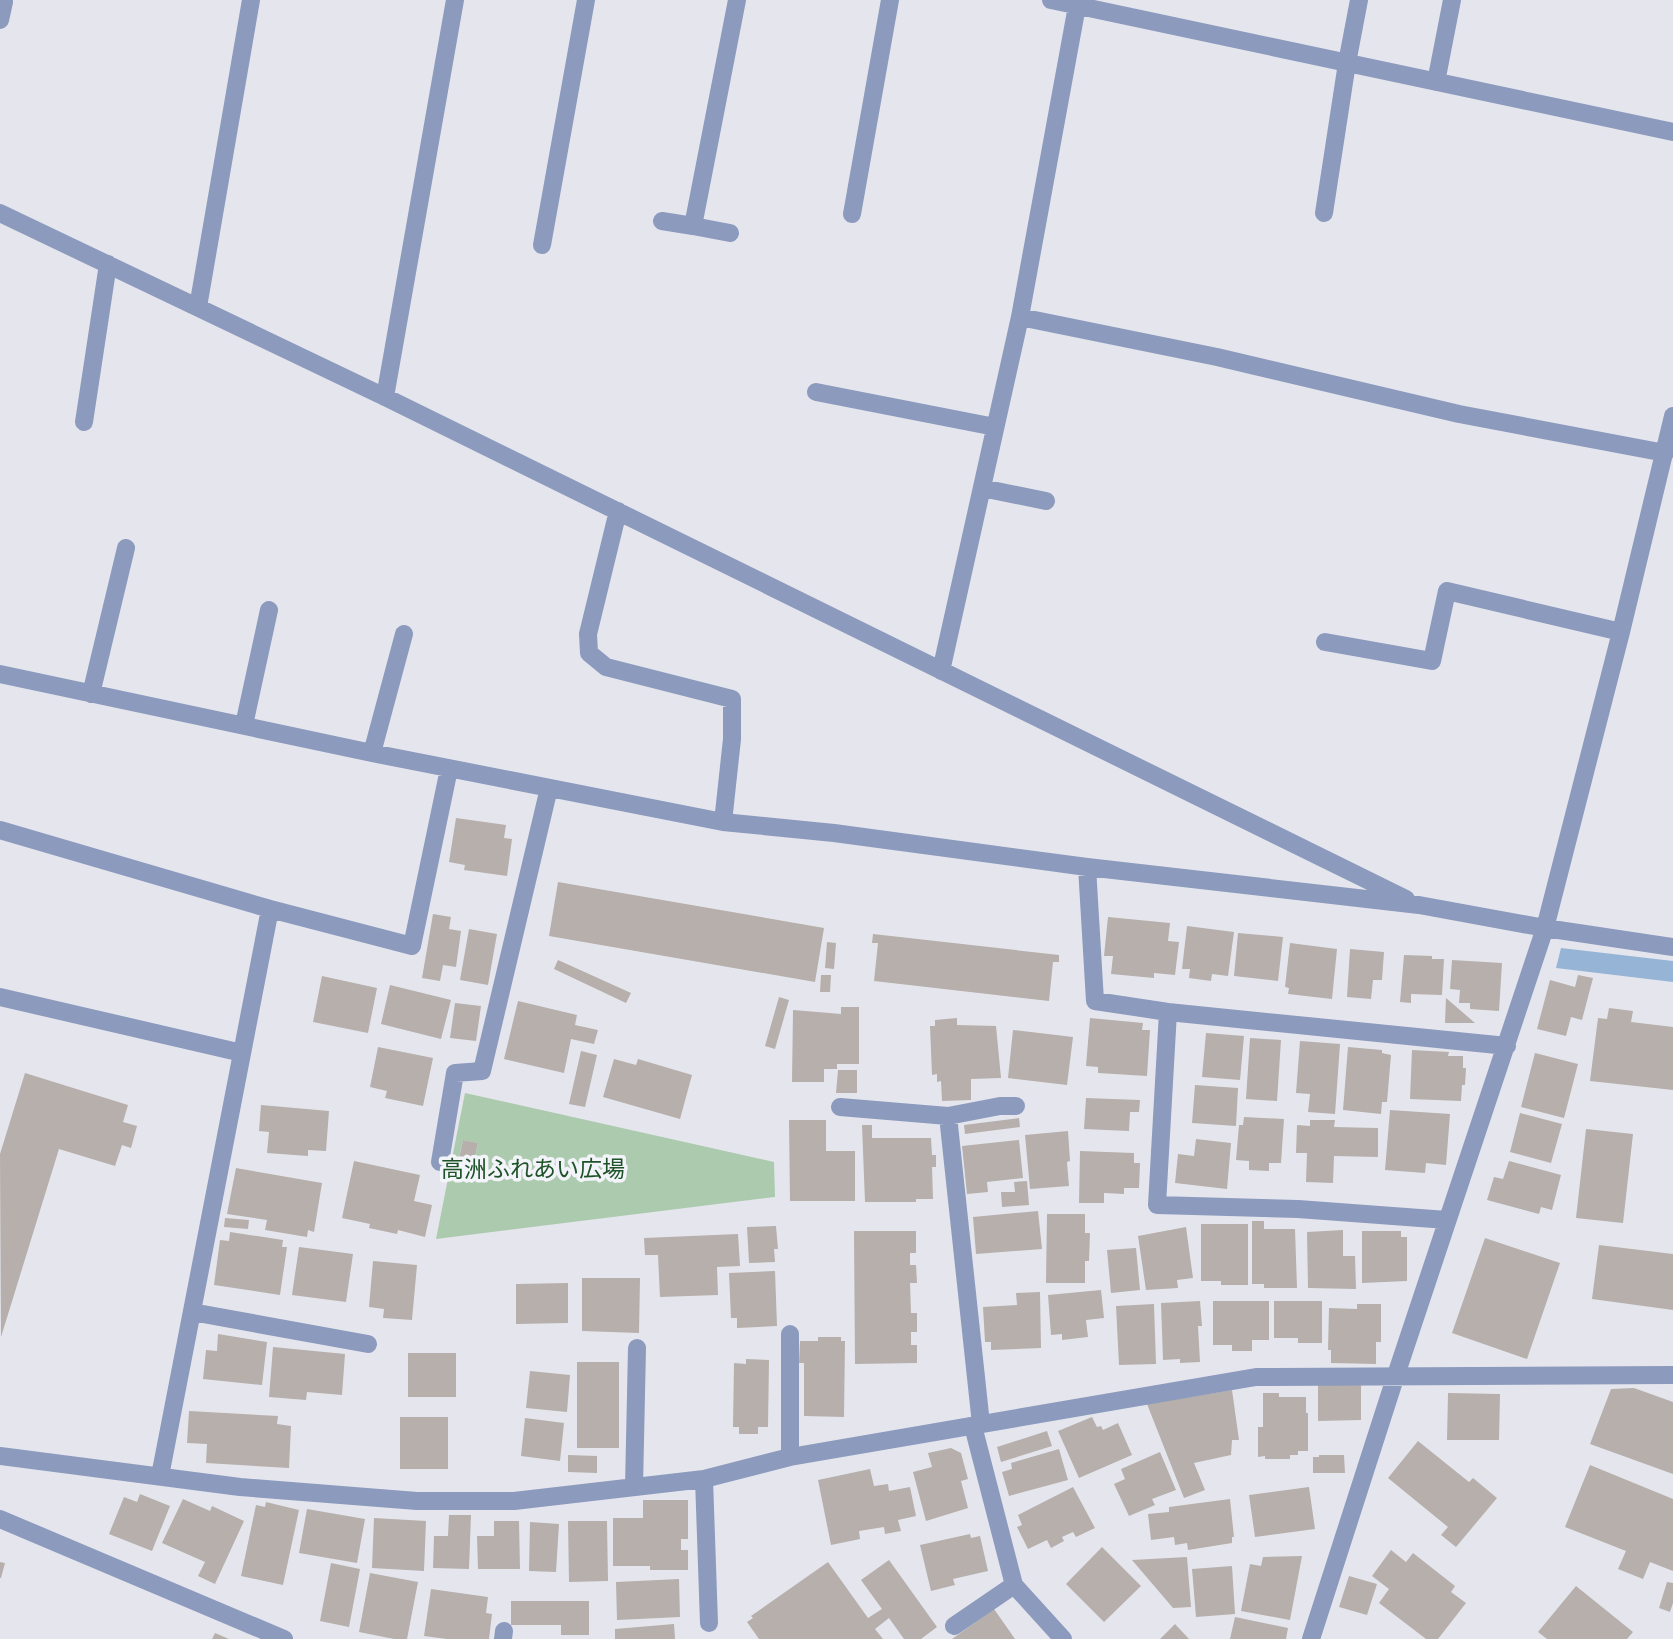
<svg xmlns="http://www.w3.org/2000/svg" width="1673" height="1639" viewBox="0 0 1673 1639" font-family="'Exo 2','Noto Sans JP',sans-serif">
	<rect width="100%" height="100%" fill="#e5e6ed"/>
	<path fill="#accaae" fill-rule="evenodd" d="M465 1093 774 1162 775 1197 436 1239ZM463 1140 478 1143 473 1166 458 1162Z"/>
	<path fill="#95b4d6" d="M1561 948 1673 961V982L1556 968Z"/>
	<path fill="#b6afab" d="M456 818 506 825 504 838 512 839 507 876 464 870 465 865 449 862Z
		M558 882 824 928 815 982 549 936Z
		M433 914 451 917 449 929 461 931 456 967 443 965 440 981 422 978Z
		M1108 917 1170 923 1168 941 1179 942 1175 975 1154 973V978L1111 974 1113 956H1104Z
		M1187 926 1234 932 1228 976 1212 974 1211 981 1189 978 1190 969H1182Z
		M469 929 497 934 488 985 460 980Z
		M1238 933 1283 937 1278 981 1234 976Z
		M873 934 1059 955V962H1053L1049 1001 874 981 878 943H872Z
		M827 942 836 943 834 969 825 968Z
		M1290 943 1337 949 1332 999 1288 994 1289 988 1285 987Z
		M1350 949 1384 952 1382 980H1373L1371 999 1347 997Z
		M1404 955 1432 956V959H1444L1442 995 1411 994V1003L1400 1002Z
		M558 960 631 993 626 1003 554 969Z
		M1452 960 1502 963 1499 1011 1470 1009V1003H1459L1460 990 1450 989Z
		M821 975H831L830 992H820Z
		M1578 975 1593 978 1582 1020 1571 1017 1566 1036 1537 1029 1550 980 1575 987Z
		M322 976 377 988 368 1033 313 1022Z
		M390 985 451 1000 441 1039 381 1024Z
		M779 997 789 1000 775 1049 765 1046Z
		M1446 998 1475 1023H1445Z
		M518 1001 577 1015 575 1025 598 1030 594 1044 571 1039 564 1073 504 1059Z
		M455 1003 481 1006 476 1041 450 1038Z
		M841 1007H859V1064H837V1069H824V1082H792L793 1010 841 1014Z
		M1609 1008 1633 1011 1631 1022 1673 1027V1090L1590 1081 1598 1018 1607 1019Z
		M957 1018V1025L996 1026 1001 1078 971 1079V1100L942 1101 941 1081 937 1082V1074L932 1075 930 1026H935V1020Z
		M1090 1018 1143 1023 1142 1030H1150L1147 1076 1098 1073V1067L1086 1066Z
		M1013 1030 1073 1037 1067 1085 1008 1078Z
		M1206 1033 1244 1036 1240 1080 1202 1077Z
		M1250 1038 1281 1040 1277 1101 1246 1099Z
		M1300 1041 1340 1044 1335 1114 1308 1112 1310 1094 1296 1093Z
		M378 1047 433 1058 423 1106 385 1098 387 1091 370 1087Z
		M1348 1047 1382 1050V1053L1391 1055 1387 1102H1382L1381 1114 1343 1110Z
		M1412 1050 1449 1052 1448 1056H1463V1068H1466L1465 1085H1462L1461 1101 1410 1099Z
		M581 1051 597 1055 585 1107 569 1104Z
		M1535 1053 1578 1064 1564 1118 1521 1107Z
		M614 1059 636 1065 638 1059 692 1075 680 1119 603 1097Z
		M838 1070H857V1093H836Z
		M25 1073 128 1105 123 1122 137 1126 131 1148 122 1145 115 1166 59 1149 1 1337 0 1154Z
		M1195 1085 1238 1088 1236 1126 1192 1123Z
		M1086 1098 1140 1100 1139 1112H1130L1129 1131 1084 1129Z
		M261 1105 329 1111 326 1151 308 1150V1156L267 1153 269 1132 259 1131Z
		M1390 1110 1450 1114 1446 1165 1426 1163 1425 1173 1385 1170Z
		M1520 1113 1562 1124 1551 1163 1510 1152Z
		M1244 1117 1284 1119 1281 1163H1269V1171L1249 1170V1161L1236 1160 1239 1125H1243Z
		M1019 1118 1020 1127 965 1134 964 1125Z
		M789 1120H826V1151H855V1201H790Z
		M1310 1120H1335L1334 1127 1378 1128V1157L1334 1156 1333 1183 1306 1182 1307 1153H1296L1297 1125 1310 1126Z
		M862 1125H872V1138H931L932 1155H936V1167H932L933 1199H916V1202H865Z
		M1586 1129 1633 1134 1623 1223 1576 1218Z
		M1068 1131 1070 1161 1067 1162 1069 1186 1030 1189 1025 1135Z
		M1196 1139 1231 1143 1227 1189 1175 1183 1178 1154 1194 1156Z
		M463 1140 478 1143 473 1166 458 1163Z
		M1019 1140 1023 1178 987 1182 988 1192 967 1194 962 1146Z
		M1080 1151 1134 1153V1163H1140L1139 1188H1124V1194L1104 1193V1203H1079Z
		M354 1161 420 1175 414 1201 432 1205 425 1237 398 1230 397 1234 369 1228 370 1224 342 1218Z
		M1509 1161 1561 1175 1552 1210 1541 1207 1539 1214 1487 1200 1494 1177 1503 1179Z
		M236 1168 322 1183 314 1232 308 1230 307 1237 265 1230 267 1220 227 1214Z
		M1027 1181 1029 1205 1002 1207 1001 1192H1015L1014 1182Z
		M1038 1211 1042 1249 976 1254 973 1217Z
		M1047 1214H1085V1233H1090L1089 1261H1085V1283H1046Z
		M225 1218 249 1220 248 1229 224 1227Z
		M1252 1221H1264V1229H1295L1297 1288H1264V1284H1252Z
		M1201 1224H1248V1285H1221V1281H1201Z
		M776 1226 778 1249H774L775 1262 749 1263 747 1227Z
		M1186 1227 1193 1278 1177 1280 1178 1288 1146 1290 1138 1236Z
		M1343 1230V1256H1355L1356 1289 1308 1288 1307 1232Z
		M854 1231H916V1253H910V1265H916L917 1283H910L911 1313H917V1332H911V1345H917V1363L855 1364Z
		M1362 1231H1401V1237H1407V1281L1362 1283Z
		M230 1232 283 1240 282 1247H287L280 1295 214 1285 220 1240 229 1241Z
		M738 1234 740 1266 717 1267 718 1295 660 1297 658 1255H645L644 1238Z
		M1485 1238 1560 1263 1527 1359 1452 1333Z
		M1599 1245 1673 1254V1310L1592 1299Z
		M299 1247 353 1254 346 1302 292 1295Z
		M1136 1248 1140 1290 1111 1293 1107 1250Z
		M373 1261 417 1265 412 1320 383 1318 384 1309 369 1307Z
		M775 1271 777 1326 737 1328V1318H731L729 1273Z
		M582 1278H640L639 1333 582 1331Z
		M568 1283V1323L516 1324V1284Z
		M1101 1290 1104 1318 1086 1320 1088 1337 1062 1340V1334L1051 1335 1048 1295Z
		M1040 1292 1041 1348 991 1350V1342H985L983 1307 1017 1305 1016 1293Z
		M1200 1301 1202 1326H1198L1200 1362 1180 1363V1359L1163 1360 1161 1303Z
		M1213 1301H1269V1340H1252V1351H1232V1345H1213Z
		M1274 1301H1322V1343H1298V1338H1274Z
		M1154 1304 1156 1364 1119 1365 1116 1306Z
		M1357 1304H1381V1342H1376V1364L1331 1363V1350H1328L1329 1308 1357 1309Z
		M218 1334 267 1342 262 1385 203 1379 206 1350 217 1351Z
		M818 1337H841V1341H845L844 1417 804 1416V1363H799L800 1341H818Z
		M273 1347 345 1354 342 1395 307 1392 306 1400 269 1397Z
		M408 1353H456V1397H408Z
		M746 1359 769 1360 768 1427H758V1434H739V1427H733L734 1363 746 1364Z
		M577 1362H619V1448H577Z
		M530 1371 570 1375 567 1412 526 1408Z
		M1361 1383V1420L1318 1421V1384Z
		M1634 1388 1673 1402V1474L1590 1444 1611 1389Z
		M1232 1390 1239 1440H1232L1231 1455 1194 1463 1205 1490 1184 1498 1147 1404Z
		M1263 1393H1279V1397H1306V1413H1308V1451H1298V1455H1290V1459H1265V1456L1258 1457V1427H1263Z
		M1448 1393 1500 1394 1499 1440H1447Z
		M189 1411 278 1416 277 1424 291 1426 289 1468 206 1463 207 1444 187 1443Z
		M400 1417H448V1469H400Z
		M1092 1417 1097 1427 1101 1426 1103 1430 1118 1423 1132 1455 1079 1478 1058 1431Z
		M525 1418 564 1423 560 1461 521 1456Z
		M1047 1431 1052 1446 1001 1462 997 1447Z
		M1418 1441 1469 1482 1473 1478 1497 1498 1456 1547 1441 1535 1448 1527 1388 1478Z
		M951 1448 961 1453 968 1479 961 1481 968 1508 926 1521 913 1472 932 1467 928 1453Z
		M1059 1449 1068 1480 1009 1496 1002 1472 1012 1469 1011 1463Z
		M1160 1452 1176 1490 1152 1499 1155 1505 1129 1516 1114 1484 1125 1479 1121 1469Z
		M568 1455 597 1456V1473L568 1472Z
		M1319 1455H1344L1345 1473H1313V1457H1319Z
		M1590 1465 1673 1499V1571L1650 1562 1643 1579 1618 1569 1626 1551 1565 1527Z
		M870 1469 874 1486 888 1484 889 1491 910 1487 916 1516 898 1520 901 1531 885 1534 884 1527 859 1531 860 1539 831 1545 818 1480Z
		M1073 1487 1095 1528 1076 1537 1073 1532 1062 1537 1064 1541 1051 1548 1047 1540 1028 1549 1017 1527 1022 1525 1018 1515Z
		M1309 1487 1315 1529 1255 1537 1249 1495Z
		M140 1494 170 1506 152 1551 109 1534 124 1497 137 1502Z
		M183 1499 210 1511 212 1506 244 1521 215 1584 198 1576 205 1562 162 1543Z
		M1230 1499 1234 1537H1232V1543L1188 1550 1187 1543 1175 1545 1174 1537 1151 1540 1148 1514 1169 1512V1507Z
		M643 1500H688V1539H681V1550H688V1570H650V1566H613V1518H643Z
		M266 1502 299 1510 283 1585 241 1576 256 1505 265 1507Z
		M307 1509 365 1519 357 1563 299 1553Z
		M449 1515H471L469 1569 433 1568 434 1536H448Z
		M374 1518 426 1521 424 1571 372 1568Z
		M494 1521H519L520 1569H478L477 1536H494Z
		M568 1521H607L608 1581 569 1582Z
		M530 1522 559 1524 556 1572 529 1571Z
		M970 1534 971 1538 980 1536 988 1571 953 1579 955 1585 931 1591 920 1545Z
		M1102 1547 1141 1586 1104 1622 1066 1584Z
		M1391 1550 1406 1562 1413 1553 1455 1586 1451 1592 1466 1603 1438 1639H1426L1379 1603 1389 1589 1372 1576Z
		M1302 1556 1290 1620 1241 1611 1250 1564 1261 1566 1263 1557Z
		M1187 1557 1191 1607 1173 1608 1132 1560Z
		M889 1560 937 1627 921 1639H904L889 1618 875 1629 883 1639H759L747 1622 753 1618 751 1616 828 1562 868 1618 882 1609 861 1580Z
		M0 1562 5 1563 1 1578H0Z
		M331 1563 360 1569 349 1627 320 1621Z
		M1232 1566 1235 1614 1196 1617 1192 1569Z
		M370 1573 418 1582 407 1639H394L359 1632Z
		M1349 1576 1377 1584 1367 1615 1339 1607Z
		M679 1579 680 1617 617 1620 616 1582Z
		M1667 1582 1673 1583V1603L1670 1612 1659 1608Z
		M1576 1586 1633 1632 1627 1639H1547L1538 1632Z
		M431 1589 488 1597 486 1613 492 1614 489 1639H447L424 1636Z
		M511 1601H589V1635H561V1625H511Z
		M994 1609 1015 1639H952Z
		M1235 1617 1288 1628 1286 1639H1230Z
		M674 1624 675 1639H615V1629Z
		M1175 1624 1189 1639H1160Z
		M215 1633 229 1639H212Z"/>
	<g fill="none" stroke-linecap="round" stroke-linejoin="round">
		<path stroke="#8c9abd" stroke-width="18" d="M1051 0 1673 132
			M0 20 4 2
			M1436 82 1452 0
			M0 213 385 397 1406 899
			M1324 213 1347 63 1359 0
			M852 214 890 0
			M662 221 693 226 737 0
			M693 226 730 233
			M542 245 586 0
			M198 307 251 0
			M1020 317 1217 357 1459 414 1665 453
			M816 392 995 427
			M385 397 455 0
			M84 422 108 264
			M982 488 1046 501
			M618 511 588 634 589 653 606 667 732 699V739L723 822
			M1325 642 1432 661 1447 591 1621 632
			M941 671 1020 317 1077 6
			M0 674 372 753 723 822 834 833 1087 867 1419 905 1545 928 1673 947
			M91 694 126 548
			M244 725 269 610
			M372 753 404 634
			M0 830 270 909 412 946 449 769
			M1087 867 1095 1001 1168 1012 1507 1046
			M0 997 242 1053
			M1168 1012 1157 1205 1298 1209 1447 1220
			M840 1107 948 1116
			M440 1162 455 1073 482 1071 549 788
			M192 1312 368 1344
			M790 1334V1457
			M981 1424 948 1116 1000 1106H1016
			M973 1426 1014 1585 1063 1639
			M0 1456 240 1487 417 1501H514L704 1479 790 1457 1256 1377 1673 1375
			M160 1476 270 909
			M704 1479 709 1623
			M634 1487 637 1348
			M0 1519 284 1639
			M954 1626 1014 1585
			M503 1639 504 1631
			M1311 1639 1396 1375 1545 928 1621 632 1673 416"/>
	</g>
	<g text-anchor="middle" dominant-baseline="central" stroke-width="7" stroke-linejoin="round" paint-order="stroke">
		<g font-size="23" fill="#1e5227" stroke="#f3f3fa">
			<text x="533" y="1168">高洲ふれあい広場</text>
		</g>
	</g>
</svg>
